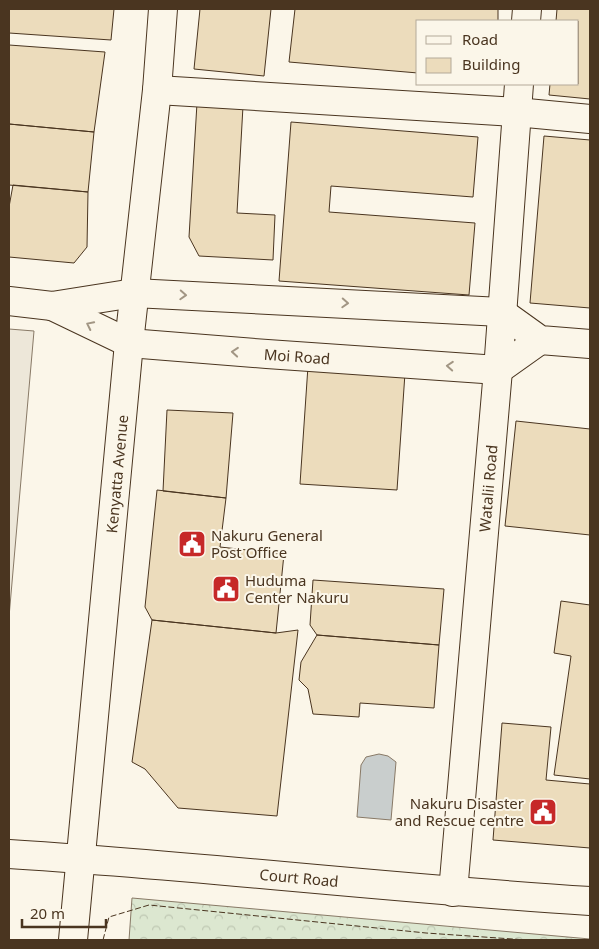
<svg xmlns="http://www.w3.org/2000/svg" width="599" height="949" viewBox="0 0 599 949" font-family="'Noto Sans',sans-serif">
	<defs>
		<pattern id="forest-crowns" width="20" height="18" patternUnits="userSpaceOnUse" patternTransform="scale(1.25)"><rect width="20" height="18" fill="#dce7d0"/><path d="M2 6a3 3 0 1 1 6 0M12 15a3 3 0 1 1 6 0" fill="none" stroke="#bec7b2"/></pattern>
	</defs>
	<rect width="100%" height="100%" fill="#fbf6e9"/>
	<path fill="url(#forest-crowns)" stroke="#887966" d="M132 898 590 939V940H129Z"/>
	<path fill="#ede7d9" stroke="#887966" d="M9 329 34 331 9 617Z"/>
	<path fill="#c9cecd" stroke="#887966" d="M379 754 388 756 396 762 391 820 357 817 361 765 366 757Z"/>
	<path fill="#ecdcbc" stroke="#4a3520" d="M9 9H114L111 40 9 33Z
		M200 9H271L264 76 194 69Z
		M295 9H498V21H418V73L289 62Z
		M557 9H590V99L549 95 550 84H578V21H556Z
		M9 45 105 52 94 132 9 124Z
		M197 103 243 106 237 213 275 215 273 260 199 256 189 237Z
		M291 122 478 137 473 197 331 186 329 212 475 223 469 295 279 281Z
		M9 124 94 132 88 192 9 185Z
		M544 136 590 140V308L530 303Z
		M13 185 88 192 87 247 74 263 9 257V207Z
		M308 366 405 373 397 490 300 484Z
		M167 410 233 413 226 498 163 491Z
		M516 421 590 429V535L505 526Z
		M157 490 226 498 220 547 284 554 276 633 152 620 145 607Z
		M313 580 444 589 439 645 317 635 310 625Z
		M561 601 590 605V779L554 775 571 656 554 653Z
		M152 620 276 633 298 630 277 816 178 808 145 769 132 762Z
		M317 635 439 645 434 708 360 703 359 717 313 714 308 689 299 680 301 662Z
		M502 723 551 727 546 780 590 784V848L493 840Z"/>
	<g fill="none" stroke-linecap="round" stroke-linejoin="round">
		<defs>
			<g id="minor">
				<path d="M526 21 527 9"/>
				<path d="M157 90 516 112 590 119"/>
				<path d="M9 301 52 306 134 293 501 312 540 340 590 344"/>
				<path id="s1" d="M52 306 129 343 267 354 498 370 540 340"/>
				<path id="s2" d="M9 854C203 866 396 889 590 901"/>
				<path id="s3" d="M453 892 498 370 519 84"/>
				<path id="s4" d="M73 940 129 343 157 90 163 9"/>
			</g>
		</defs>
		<use href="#minor" stroke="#4a3520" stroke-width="30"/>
		<use href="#minor" stroke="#fbf6e9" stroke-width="28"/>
		<path stroke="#4a3520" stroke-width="1" stroke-dasharray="6 2.5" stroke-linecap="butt" d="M103 940 109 917 149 905 426 933 527 940"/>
	</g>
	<defs><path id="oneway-chevron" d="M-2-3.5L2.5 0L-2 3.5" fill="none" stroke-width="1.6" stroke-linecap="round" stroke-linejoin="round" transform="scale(1.25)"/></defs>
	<g stroke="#a29684">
		<use href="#oneway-chevron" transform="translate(183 295) rotate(3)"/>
		<use href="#oneway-chevron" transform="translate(345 303) rotate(3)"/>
		<use href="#oneway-chevron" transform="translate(90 325) rotate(-154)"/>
		<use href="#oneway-chevron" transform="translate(235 352) rotate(-175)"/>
		<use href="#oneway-chevron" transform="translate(450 366) rotate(-176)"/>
	</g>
	<defs>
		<symbol id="civic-square" viewBox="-11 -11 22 22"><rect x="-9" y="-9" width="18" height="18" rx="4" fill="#c62828" stroke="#fbf6e9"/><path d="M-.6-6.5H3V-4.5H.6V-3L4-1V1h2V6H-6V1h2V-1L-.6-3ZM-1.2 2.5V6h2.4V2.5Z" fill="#fff"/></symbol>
	</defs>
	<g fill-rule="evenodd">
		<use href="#civic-square" x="176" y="528" width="32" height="32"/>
		<use href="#civic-square" x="210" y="573" width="32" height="32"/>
		<use href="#civic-square" x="527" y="796" width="32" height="32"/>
	</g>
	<g text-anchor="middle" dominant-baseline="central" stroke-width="4" stroke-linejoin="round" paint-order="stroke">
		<g font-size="15" fill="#4a3520" stroke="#fbf6e9">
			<text stroke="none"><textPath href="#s1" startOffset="254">Moi Road</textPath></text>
			<text stroke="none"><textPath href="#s4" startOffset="468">Kenyatta Avenue</textPath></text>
			<text stroke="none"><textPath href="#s3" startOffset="405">Watalii Road</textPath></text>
			<text stroke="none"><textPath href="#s2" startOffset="291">Court Road</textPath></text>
		</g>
		<g font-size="15" fill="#4a3520" stroke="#fbf6e9" text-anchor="start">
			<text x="211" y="535">Nakuru General<tspan x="211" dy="17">Post Office</tspan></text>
			<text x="245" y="580">Huduma<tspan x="245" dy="17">Center Nakuru</tspan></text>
			<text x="524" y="803" text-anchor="end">Nakuru Disaster<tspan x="524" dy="17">and Rescue centre</tspan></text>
		</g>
	</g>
	<rect width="599" height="949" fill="none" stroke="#4a3520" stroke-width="20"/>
	<rect x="416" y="20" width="162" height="65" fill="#fbf6e9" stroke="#b4a999"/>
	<rect x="426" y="36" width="25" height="8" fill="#fbf6e9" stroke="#b4a999"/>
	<text x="462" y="45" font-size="15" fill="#4a3520">Road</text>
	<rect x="426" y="58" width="25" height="15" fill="#ecdcbc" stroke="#b4a999"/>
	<text x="462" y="70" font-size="15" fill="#4a3520">Building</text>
	<path d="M22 919v8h84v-8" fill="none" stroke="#4a3520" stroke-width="2.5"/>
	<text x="30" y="919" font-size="15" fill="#4a3520" stroke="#fbf6e9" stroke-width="4" paint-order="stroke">20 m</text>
</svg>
